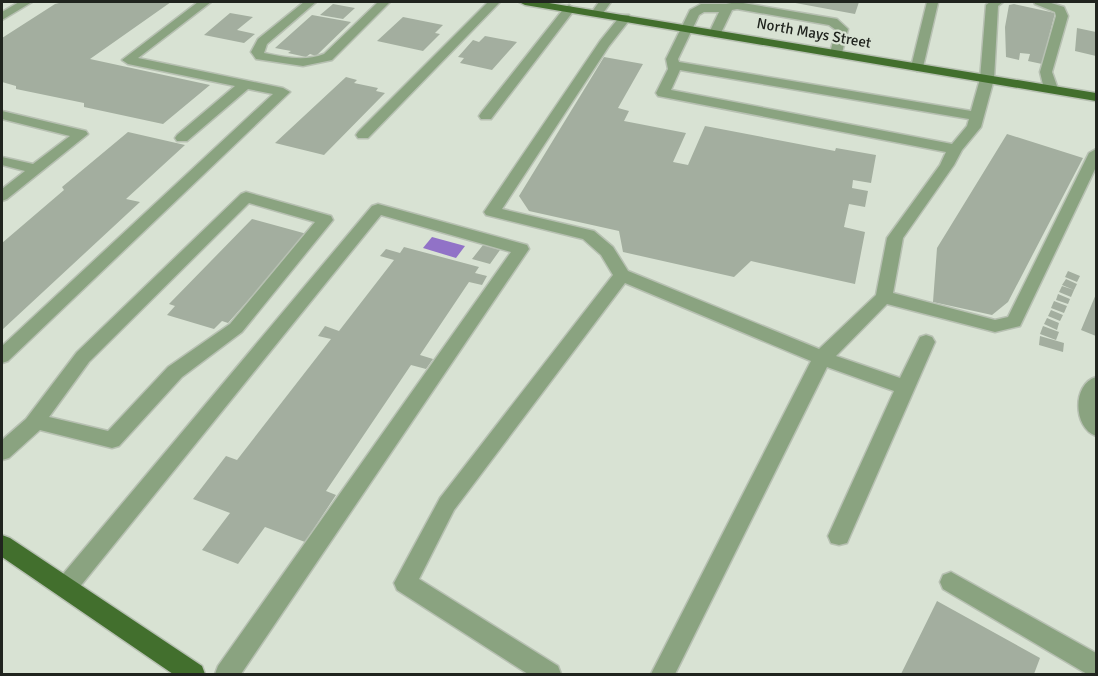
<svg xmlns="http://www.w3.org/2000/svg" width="1098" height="676" viewBox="0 0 1098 676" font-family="Signika,sans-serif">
	<rect width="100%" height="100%" fill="#d8e2d3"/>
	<path fill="#9172c7" d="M432 237 465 246 456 258 423 248Z"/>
	<path fill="#a3ae9f" d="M63 2H171L90 59 210 85 163 124 84 107V103L16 89V86L2 82V38L55 4Z
		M790 2H859L855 14Z
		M333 4 355 8 343 19 320 15Z
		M1014 4 1055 13 1042 64 1028 61 1030 54 1020 53 1019 60 1006 57 1005 27 1009 5Z
		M230 13 253 17 237 30 255 34 244 43 204 35Z
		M312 15 351 22 316 56 310 54 306 57 288 53 291 51 275 48Z
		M403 17 443 25 435 33 440 34 423 51 377 41Z
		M1077 28 1096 32V56L1075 51Z
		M485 36 517 42 492 70 460 63 464 58 458 57 473 40 479 42Z
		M604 57 643 64 618 108 629 111 624 121 686 133 673 162 688 165 705 126 835 151 836 148 876 155 871 183 853 180 852 188 868 191 865 207 849 204 844 227 865 232 855 284 751 261 734 277 623 252 619 231 529 211 519 196Z
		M346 77 357 80 354 83 378 88 376 91 385 93 324 155 275 143Z
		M128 132 185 145 126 199 140 202 2 330V243L64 190 62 187Z
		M1007 134 1083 158 1008 302 992 315 933 302 937 248Z
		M252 219 307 234 228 323 222 321 214 329 167 315 175 306 169 304Z
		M483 245 500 250 490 264 472 259Z
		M404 247 479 267 475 273 487 276 482 285 469 282 420 355 433 359 426 369 411 365 326 491 336 495 305 542 265 527 238 564 202 550 230 513 193 499 226 456 237 460 331 339 318 336 325 326 339 331 394 260 380 256 386 249 400 253Z
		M1068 271 1080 276 1077 282 1065 277Z
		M1066 279 1077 284 1074 290 1062 285Z
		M1062 286 1074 290 1071 297 1059 292Z
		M1058 294 1070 299 1068 304 1056 300Z
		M1096 294V336L1081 330Z
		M1054 301 1067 306 1064 313 1051 308Z
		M1051 310 1063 315 1060 321 1048 316Z
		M1047 318 1059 323 1057 330 1044 324Z
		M1043 326 1059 332 1056 340 1040 334Z
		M1040 336 1064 343 1063 352 1039 345Z
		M937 601 1040 658 1034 674H901Z"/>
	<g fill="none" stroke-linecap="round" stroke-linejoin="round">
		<defs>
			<path id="minor" d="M19 2H32L2 20V12Z
				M198 2H211L138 58 283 88 290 92 8 361 2 363V346L273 94 248 89 187 141H177L175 138 177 135 235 86 128 64 122 60Z
				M304 2H316L267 44 264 53C284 57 304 62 324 54L378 2H390L332 60 303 66 256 59 251 52 258 39Z
				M488 2H500L368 138H358L356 135 358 132Z
				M599 2H611L601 16H593L591 13Z
				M737 2 837 19 848 29 842 53 836 57 830 53 836 30 829 25 737 9 732 10 721 33 715 37 709 33 719 12H704L699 15 678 59 679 62 971 111 980 79 986 5 990 2H1003L998 6 994 79 981 127 962 150 954 165 903 238 893 293 995 320 1008 317 1089 153 1096 149V167L1020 326 995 332 887 304 836 356 900 378 920 337 926 335 932 337 935 342 850 536 847 543 839 545 831 543 828 536 894 391 827 367 675 674H651L811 361 625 283 454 510 419 579 558 666 561 674H528L397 590 394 583 440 498 613 275 601 255 583 239 486 215 484 212 600 41 621 15H629L631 18 609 46 502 209 594 231 613 247 628 271 819 349 876 295 887 238 940 165 946 152 658 96 656 93 668 69 666 59 690 10 701 4H726ZM680 70 969 119 967 126 952 144 671 90Z
				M927 2 938 3 923 67 917 71 911 67Z
				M1034 2H1048L1064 7 1068 16 1052 72 1058 89 1051 93 1044 89 1040 72 1056 16 1055 12 1035 4Z
				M569 5 575 9 491 119H481L479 116 481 113 565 7Z
				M2 111 86 131 88 134 7 199 2 201V189L25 171 2 165V157L33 164 70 136 2 119Z
				M246 192 331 216 333 220 242 332 182 377 119 446 112 448 40 430 9 458 2 460V440L26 419 77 352 241 194ZM249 203 315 222 230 324 168 367 108 431 49 417 89 362Z
				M378 204 527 245 529 249 241 674H215L218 666 511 252 381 215 74 594 66 597 58 594 55 587 58 580 372 206Z
				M1096 377V436C1073 428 1072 384 1096 377Z
				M951 572 1096 653V674H1087L943 589 940 582 943 575Z"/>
			<path id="major" d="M519 2H543L1096 93V101L525 5Z
				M2 535 10 538 202 666 205 674H173L2 557Z"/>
		</defs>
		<use href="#minor" stroke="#b7c0b2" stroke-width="3"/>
		<use href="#major" stroke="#b7c0b2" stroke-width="3"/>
		<use href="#minor" fill="#8aa380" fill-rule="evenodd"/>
		<use href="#major" fill="#426f2d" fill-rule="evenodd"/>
	</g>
	<g text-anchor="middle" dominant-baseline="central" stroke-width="4.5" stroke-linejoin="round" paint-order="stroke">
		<g font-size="15" fill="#20241e" stroke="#d8e2d3">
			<text transform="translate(814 33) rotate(10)">North Mays Street</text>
		</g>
	</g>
	<rect width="1098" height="676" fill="none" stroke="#20241e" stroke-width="6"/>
</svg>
